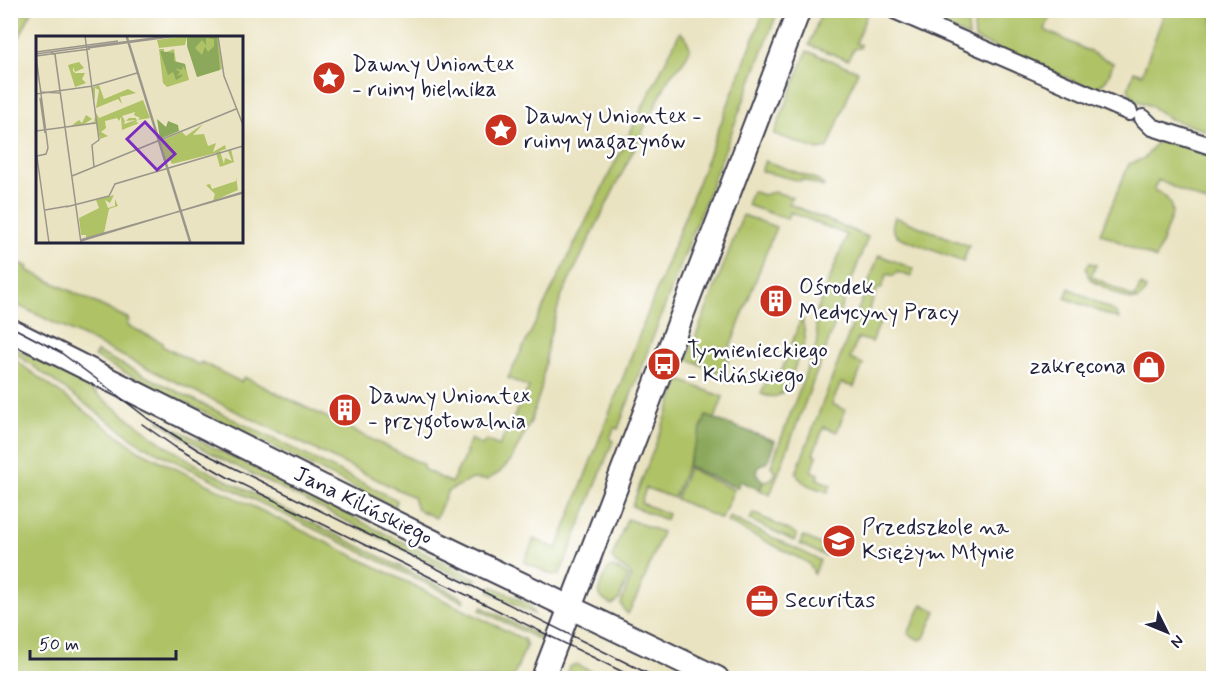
<svg xmlns="http://www.w3.org/2000/svg" width="1224" height="689" viewBox="0 0 1224 689" font-family="Mynerve,sans-serif">
	<rect width="100%" height="100%" fill="#fff"/>
	<filter id="ink" filterUnits="userSpaceOnUse"><feTurbulence type="fractalNoise" baseFrequency=".0167" numOctaves="2"/><feDisplacementMap in="SourceGraphic" scale="12" xChannelSelector="R" yChannelSelector="G"/><feConvolveMatrix kernelMatrix="1 2 1 2 8 2 1 2 1" color-interpolation-filters="sRGB"/></filter>
	<filter id="wash" filterUnits="userSpaceOnUse"><feTurbulence type="fractalNoise" baseFrequency=".008" numOctaves="4" result="noise"/><feDisplacementMap in="SourceGraphic" scale="24" xChannelSelector="R" yChannelSelector="G"/><feGaussianBlur stdDeviation="1.35" result="paint"/><feColorMatrix in="noise" values="0 0 0 0 0 0 0 0 0 0 0 0 0 0 0 0 0 1.4 0 .05"/><feComposite in="paint" operator="in"/></filter>
	<g filter="url(#wash)">
		<rect width="100%" height="100%" fill="#eae3c1"/>
		<path fill="#afc266" stroke="#687250" stroke-width="1.5" d="M11 10 32 11 11 54 10 11Z
			M764 11H778L625 410 618 429 614 428 610 439 613 441 567 558 559 575 557 576 553 575 524 562 534 539 557 549Z
			M822 11H868L856 43 861 45 860 48C852 47 851 54 848 60L809 45Z
			M908 11H936L968 25 969 37Z
			M981 11H1052L1045 30 1113 63C1109 76 1106 87 1090 88L975 39 974 27Z
			M1165 11H1213V118L1207 131 1168 118 1151 106 1136 100 1131 95 1128 89 1134 71 1142 74Z
			M680 32 686 38 690 48C687 60 679 67 670 76L561 297 548 342 541 389 531 421 511 460 499 473 487 480 472 479 448 491 436 518 417 509 413 497 11 302V259L28 267 27 270 129 319 127 325 163 343 162 346 199 365 201 362 241 382 244 377 424 465 423 469 451 483 467 452 465 451 471 439 482 445 486 440 499 446 529 387 508 378Z
			M807 51 858 71 828 148 818 150 774 134Z
			M1158 140H1163L1213 157 1214 206 1158 180 1154 190C1165 195 1172 201 1172 214L1156 259 1100 233 1129 164 1145 158Z
			M765 161 815 179 824 185 823 187 802 179 800 181 761 171Z
			M752 191 763 195 774 192 792 197 789 204 868 237 770 495 760 490 763 481 770 480 775 475 774 470 771 466 818 340 815 319 816 313 847 235 790 212 787 219 747 205Z
			M743 215 776 227 726 358 728 360 723 374 687 359Z
			M895 217 969 246 963 262 899 237 895 234 892 226Z
			M879 255 914 269 911 277 897 272 894 276 887 274 881 289 878 288 867 314 881 320 872 342 858 338 850 359 863 364 854 387 841 383 832 404 845 410 837 432 824 427 813 454 817 456 811 471 819 474 817 479 831 485 828 492C816 488 801 485 796 473Z
			M1090 263 1096 265 1091 276 1134 298 1141 285 1146 289C1144 294 1142 298 1136 300 1127 302 1101 285 1091 280L1088 276 1086 267Z
			M1069 288 1117 313 1119 319 1065 298Z
			M802 316 805 336V341L786 389C779 398 772 398 761 394L769 373 776 374 782 370Z
			M11 346 83 384 163 444 204 469 465 599 464 602 142 445 11 350Z
			M97 352 397 500 394 507 94 357Z
			M11 357 138 450 525 640V643L527 644 513 678H11Z
			M680 380 723 397 715 419 706 417 674 498 646 488 641 503 668 514 666 520 632 506Z
			M158 420 476 579 473 584 224 460 181 436Z
			M688 468 734 490 721 519 676 499Z
			M753 513 797 534 794 541 750 520Z
			M729 517 820 560 814 574 809 564 805 561 727 522Z
			M627 519 662 532 641 588 628 614 624 610 621 604 631 576C627 566 616 569 612 557Z
			M803 536 828 548 825 556 800 544Z
			M612 567 625 573 628 576 619 600 612 605C591 595 600 587 607 570Z
			M492 586 528 604 534 614 490 592Z
			M922 604 936 611 924 638 920 640 908 634Z
			M482 607 542 637V641L480 610Z
			M576 664 605 678H565L569 667Z"/>
		<path fill="#8ba85b" stroke="#56654b" stroke-width="1.5" d="M706 416 775 441 767 463 761 464 757 470 758 476 763 481 760 490 740 481 737 488 687 466Z"/>
	</g>
	<g filter="url(#ink)">
		<g fill="none" stroke-linecap="round" stroke-linejoin="round">
			<defs>
				<path id="street" d="M894 10 1129 112
					M1143 118 1152 127 1214 147"/>
				<path id="secondary" d="M10 330 436 543 717 678
					M543 678 799 10"/>
			</defs>
			<use href="#street" stroke="#403f4f" stroke-width="20"/>
			<use href="#secondary" stroke="#403f4f" stroke-width="26"/>
			<use href="#street" stroke="#fff" stroke-width="16"/>
			<use href="#secondary" stroke="#fff" stroke-width="22"/>
			<path stroke="#22223b" stroke-width="1.5" d="M10 326 60 352 95 378 147 418 198 450 657 678
				M142 424 175 447 229 478 635 678"/>
		</g>
	</g>
	<defs>
		<symbol id="sight-disc" viewBox="-11 -11 22 22"><circle r="9.5" fill="#c8321e" stroke="#fff"/><path d="M0-6L1.8-2.2L6-1.7L2.9 1.2L3.7 5.4L0 3.3L-3.7 5.4L-2.9 1.2L-6-1.7L-1.8-2.2Z" fill="#fff"/></symbol>
		<symbol id="building-disc" viewBox="-11 -11 22 22"><circle r="9.5" fill="#c8321e" stroke="#fff"/><path d="M-4-6H4V6H1V3H-1V6H-4ZM-2.5-4.3h1.7v1.8h-1.7ZM.8-4.3h1.7v1.8H.8ZM-2.5-1h1.7V.8h-1.7ZM.8-1h1.7V.8H.8Z" fill="#fff"/></symbol>
		<symbol id="bus-disc" viewBox="-11 -11 22 22"><circle r="9.5" fill="#c8321e" stroke="#fff"/><path d="M-5-6H5V4H4V6H2V4H-2V6H-4V4H-5ZM-3.5-4V0h7V-4ZM-3.5 1.2v1.5H-2V1.2ZM2 1.2v1.5H3.5V1.2Z" fill="#fff"/></symbol>
		<symbol id="shop-disc" viewBox="-11 -11 22 22"><circle r="9.5" fill="#c8321e" stroke="#fff"/><path d="M-5-2.5h2.3a2.7 3.5 0 0 1 5.4 0H5L5.5 6h-11ZM-1.5-2.5h3a1.5 2.3 0 0 0-3 0Z" fill="#fff"/></symbol>
		<symbol id="school-disc" viewBox="-11 -11 22 22"><circle r="9.5" fill="#c8321e" stroke="#fff"/><path d="M0-5L7-2L0 1L-7-2ZM-4 1L0 2.5L4 1V4Q0 6-4 4Z" fill="#fff"/></symbol>
		<symbol id="office-disc" viewBox="-11 -11 22 22"><circle r="9.5" fill="#c8321e" stroke="#fff"/><path d="M-6-3h4V-5.5h4V-3h4V5H-6ZM-1-4.5V-3h2v-1.5ZM-6 0V1H6V0Z" fill="#fff"/></symbol>
	</defs>
	<g fill-rule="evenodd">
		<use href="#sight-disc" x="310" y="59" width="38" height="38"/>
		<use href="#sight-disc" x="482" y="111" width="38" height="38"/>
		<use href="#building-disc" x="757" y="282" width="38" height="38"/>
		<use href="#bus-disc" x="645" y="345" width="38" height="38"/>
		<use href="#shop-disc" x="1130" y="348" width="38" height="38"/>
		<use href="#building-disc" x="326" y="391" width="38" height="38"/>
		<use href="#school-disc" x="820" y="522" width="38" height="38"/>
		<use href="#office-disc" x="743" y="582" width="38" height="38"/>
	</g>
	<g text-anchor="middle" dominant-baseline="central" stroke-width="5" stroke-linejoin="round" paint-order="stroke">
		<g font-size="22" fill="#22223b" stroke="#fff" text-anchor="start">
			<text x="352" y="65">Dawny Uniontex<tspan x="352" dy="25">- ruiny bielnika</tspan></text>
			<text x="524" y="117">Dawny Uniontex -<tspan x="524" dy="25">ruiny magazynów</tspan></text>
			<text x="799" y="288">Ośrodek<tspan x="799" dy="25">Medycyny Pracy</tspan></text>
			<text x="687" y="351">Tymienieckiego<tspan x="687" dy="25">- Kilińskiego</tspan></text>
			<text x="1126" y="367" text-anchor="end">zakręcona</text>
			<text x="368" y="397">Dawny Uniontex<tspan x="368" dy="25">- przygotowalnia</tspan></text>
			<text x="862" y="528">Przedszkole na<tspan x="862" dy="25">Księżym Młynie</tspan></text>
			<text x="785" y="601">Securitas</text>
		</g>
		<g font-size="22" fill="#22223b" stroke="#fff">
			<text transform="translate(363 506) rotate(26)">Jana Kilińskiego</text>
		</g>
	</g>
	<g transform="translate(36 36)">
		<rect width="207" height="207" fill="#eae3c1"/>
		<path d="M147 0H182L186 33 161 41 151 1 149 9 123 12 121 4ZM123 13H128V17L138 13 140 26 149 28 153 44 131 51 127 47ZM43 26 48 32 39 36 37 31V35L39 37H49L46 43 50 47 39 51 32 29ZM63 49 68 63 92 53 100 57 84 61 86 68 82 63 60 72 63 54 59 52V65L56 52ZM107 64 114 82 102 84 104 82 98 79 99 76 86 80 89 85 88 88 100 84 90 85 93 82H100L101 85 90 92 100 86 103 87 86 94 85 81 83 85 81 82 69 85 70 92 65 96 72 100 64 103 60 85 59 87 35 90 43 84 46 87 50 79 56 83 48 88 58 86 60 77 63 82ZM167 88 157 99 168 98 172 110 180 107 177 116 189 109 190 113 184 115 188 128 189 122 196 125 192 115 195 113 198 126 184 131 180 117 136 128 134 124 130 126 124 105 146 96 150 100ZM200 141 202 154 177 165 179 158 170 149 174 148 176 153 200 145ZM78 159 74 167 69 164 72 172 79 170V163L82 170 73 173 68 197 50 203V199H45L43 182 63 172 60 164Z" fill="#afc266"/>
		<path d="M158 0H181L184 34 161 41 151 10V2ZM170 2 178 3V10L172 16 169 11 166 19 159 12 166 4 170 9ZM124 15 138 17V25L149 28 150 35 147 30 146 34 139 32 144 36 141 40 147 38 145 41 140 44 137 36 132 39ZM121 83 130 91 132 85 142 89 143 95 124 103Z" fill="#8ba85b" fill-rule="evenodd"/>
		<path fill="none" stroke="#9a968b" stroke-width="1.5" d="M49 0 63 104 56 109 58 131M90 0 154 207M91 0 155 207M182 0 188 40 207 89M52 12 141 0M0 16 82 5M15 16 19 19 45 207M0 18 131 0M19 18 45 207M0 20 12 112 10 118 1 120M0 20 54 13M0 25 5 56 24 57M0 58 57 50 101 37M4 62 9 97M0 95 60 87M0 114 13 207M36 140 200 73M30 171 73 160 79 148 207 110M9 174 32 170M44 204 207 157M45 205 207 156"/>
		<path fill="#7b2cbf" fill-opacity="0.15" stroke="#7b2cbf" stroke-width="3" d="M109 86 139 118 121 134 91 103Z"/>
		<rect width="207" height="207" fill="none" stroke="#22223b" stroke-width="3"/>
	</g>
	<rect width="1224" height="689" fill="none" stroke="#fff" stroke-width="36"/>
	<g transform="translate(1167 632) rotate(133)" stroke="#ffffff" stroke-width="4.5" paint-order="stroke">
	<path d="M0-4.5L10 22L0 15L-10 22Z" fill="#22223b"/>
	<text y="-9" font-size="16" font-weight="bold" text-anchor="middle" fill="#22223b">N</text>
	</g>
	<path d="M30 650v9h146v-9" fill="none" stroke="#22223b" stroke-width="3"/>
	<text x="39" y="650" font-size="18" fill="#22223b" stroke="#ffffff" stroke-width="4.5" paint-order="stroke">50 m</text>
</svg>
